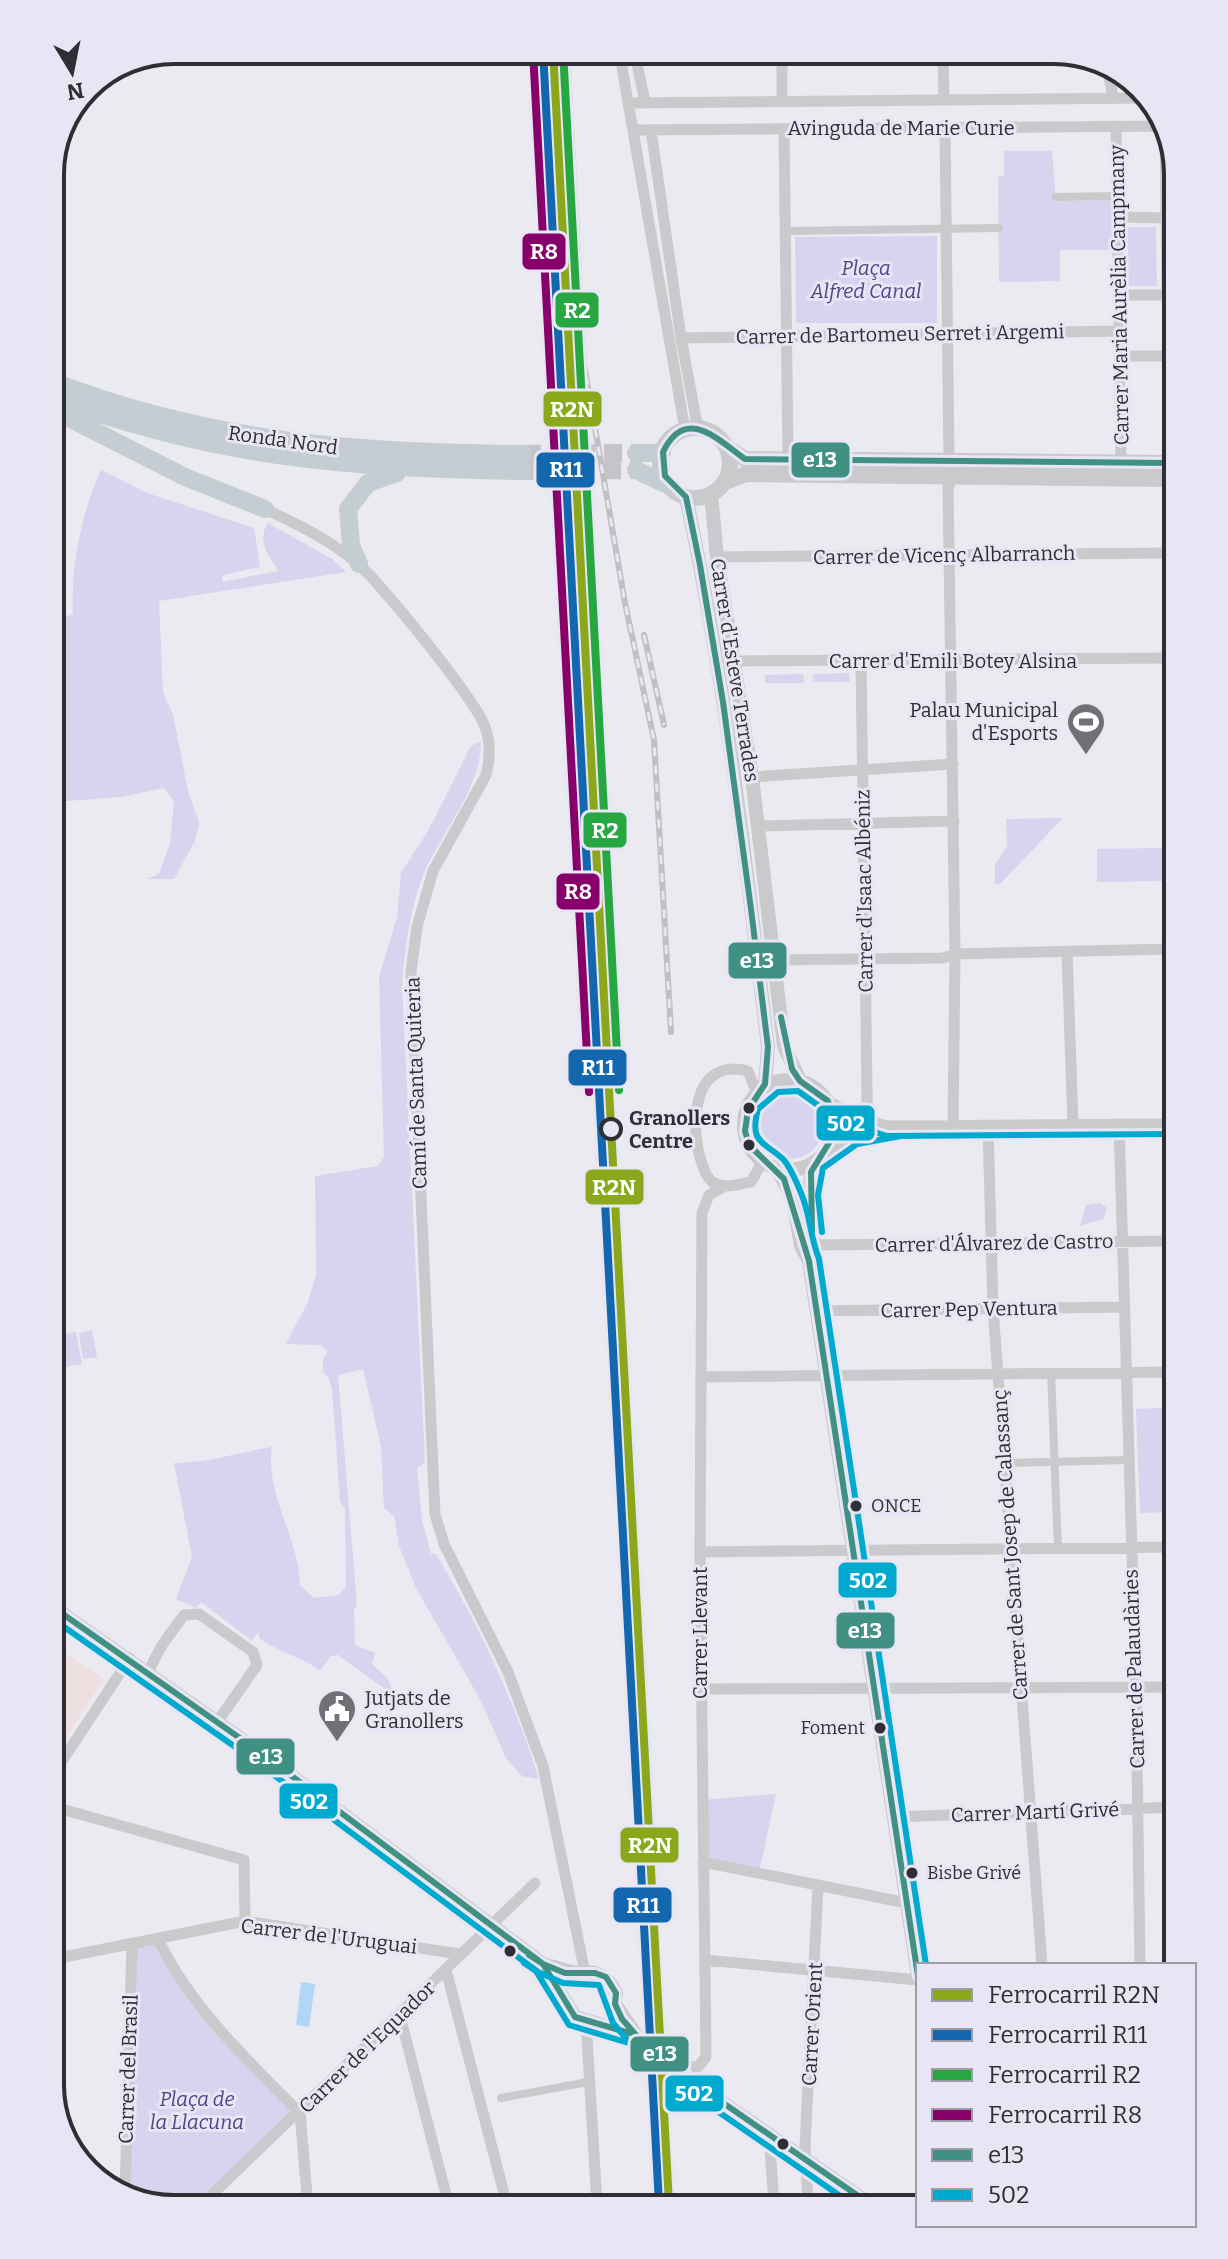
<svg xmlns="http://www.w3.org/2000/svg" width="1228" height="2259" viewBox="0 0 1228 2259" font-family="Bitter,serif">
	<rect width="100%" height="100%" fill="#eaeaf0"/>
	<path fill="#eee0e0" d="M57 1648 104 1679 58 1750Z"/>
	<path fill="#d8d3ef" d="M656 50H774V62H658Z
		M791 50H823L824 62H791Z
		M1004 151H1052L1056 201 1117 200 1118 250H1060V281L999 282 998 177 1004 176Z
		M1128 227H1156L1157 286H1128Z
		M937 236V323H796L795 237Z
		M101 470 147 493 254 528 260 567 223 575 222 582 278 571C269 555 256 541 268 523L332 559 346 572 159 601 163 693 173 714 188 791 199 823 195 841 174 879H147L159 874 170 843 174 801 164 788 121 797 53 802 52 622 73 614C70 568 82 511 101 470Z
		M849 673 850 682H813V674Z
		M803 674 804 683H765V675Z
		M481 741C481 793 436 836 420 884 409 916 405 949 402 983L425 1462 417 1468 422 1520 431 1554H436C478 1624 514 1699 539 1779L522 1776 506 1758 481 1701 416 1588 399 1546 394 1516 384 1508 381 1446 363 1369 338 1375 357 1605 354 1610 355 1645 375 1653 372 1664 387 1678 396 1697 338 1655 331 1656 320 1670C300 1657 280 1652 260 1639L258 1632 252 1641 201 1602 196 1608 176 1599 192 1557 174 1463C207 1463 240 1452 272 1447 265 1496 299 1537 300 1585L314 1598 339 1595 346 1587 345 1509 340 1501 332 1390 329 1378 323 1372V1359L328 1351 321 1345 286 1344 308 1302 316 1275 315 1176 378 1166 384 1157 379 977 397 917 401 873 428 831 471 746Z
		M1063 818 1000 884 995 885V865L1007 846 1006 819Z
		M1164 848V881L1097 882V849Z
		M757 1126a33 33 0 1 1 66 0a33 33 0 1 1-66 0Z
		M1100 1203 1107 1208 1103 1219 1080 1226 1086 1205Z
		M92 1330 97 1357 83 1359 79 1333Z
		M76 1332 82 1364 56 1368V1335Z
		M1164 1408 1168 1512 1140 1513 1136 1409Z
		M776 1794 759 1873 703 1862 701 1800Z
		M158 1939 171 1967 300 2113 198 2208 166 2209 125 2195 132 1943Z"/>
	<path fill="#b1d7f6" d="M301 1982 315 1984 309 2027 296 2025Z"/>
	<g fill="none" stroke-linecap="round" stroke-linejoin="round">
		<path stroke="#c5c4ca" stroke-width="18" stroke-dasharray="18 9" stroke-linecap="butt" d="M523 454 636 453
			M522 471 636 470"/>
		<path stroke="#cac9cc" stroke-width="8" d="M1056 197 1117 196
			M786 231 999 228
			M1051 1373 1058 1548
			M1005 1463 1128 1460
			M501 2098 588 2082"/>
		<path stroke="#cac9cc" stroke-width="11" d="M619 50 685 430
			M634 50 645 102
			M782 50V99
			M943 50 944 98
			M1107 67 1113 97
			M628 103 1146 98
			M1116 126 1121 463
			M1165 126 1167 295
			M945 128 949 460
			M784 129 788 459
			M633 130 1168 126
			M651 130 681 338 698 429
			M1117 217 1166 218
			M1120 295H1169
			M681 338 1119 331
			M1120 356H1170
			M953 477 948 487 955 954 953 1126
			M265 509C297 524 328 539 356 562 380 582 475 699 485 727 491 743 490 759 486 775L433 871 417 927 411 971 435 1514 444 1544 508 1672 543 1766 585 1973
			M717 557 1170 553
			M734 661 1171 658
			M752 777 953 764
			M758 826 954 821
			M1067 952 1073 1125
			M773 960 943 958 955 954 1172 949
			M757 1093 748 1071C677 1052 692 1170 714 1183 726 1189 739 1184 751 1182L763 1161
			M828 1101 857 1117 887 1126
			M857 1117 867 1105V1092L861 661
			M1119 1124 1136 1688 1140 1965
			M988 1125 993 1309 1042 1965
			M826 1151 853 1135 888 1126 1173 1124
			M814 1245 1174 1241
			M816 1311 1122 1307
			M701 1377 1174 1372
			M700 1552 1175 1547
			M148 1672 162 1645 184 1615 199 1614 253 1652 257 1665 218 1721
			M700 1689 1176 1687
			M58 1767 130 1658
			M58 1808 244 1860 245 1921
			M894 1817 1177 1807
			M703 1862 907 1903
			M158 1939C190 2006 248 2061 300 2113L308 2207
			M59 1958 245 1921 459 1954
			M705 1960 918 1980
			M446 1970 507 2205
			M400 2016 449 2206
			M586 2021 597 2204
			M676 2066 698 2067 706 2057 700 1552 702 1213 709 1195 725 1186
			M769 2136 774 2203
			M125 2195 132 1943
			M808 2202 805 2146 818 1886
			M198 2208 535 1883"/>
		<path stroke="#cac9cc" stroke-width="14" d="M711 494 717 557 752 777 784 1046 800 1081
			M686 497C725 679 746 863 768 1047L765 1087
			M744 1125a45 45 0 1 1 90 0a45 45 0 1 1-90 0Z
			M776 1167 793 1199 801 1246 809 1261 918 1976
			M809 1261 814 1245 808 1195 814 1162
			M57 1610 257 1750 543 1964 579 1974
			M543 1964 575 2017 633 2034
			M574 1977C592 1967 608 1975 616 1993L612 2011
			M615 2004 636 2035 716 2098 867 2202"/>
		<path stroke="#cac9cc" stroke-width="16" d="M660 463a35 35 0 1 1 70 0a35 35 0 1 1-70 0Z
			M726 447 745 459 1170 463
			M725 482 746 474 1170 479"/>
		<path stroke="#c4cdd1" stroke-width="18" d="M51 381C209 442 355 453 523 454
			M51 397C216 458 348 468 522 471
			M51 409 185 477 265 509
			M636 453H662
			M636 470 668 485
			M359 564 351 545 348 509 368 483 397 473"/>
		<defs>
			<path id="rail" d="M546 50 563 389
				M567 50 584 366
				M583 358 625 603 654 740 671 1032
				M644 635 664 725"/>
		</defs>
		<use href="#rail" stroke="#c0c0c1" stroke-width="6"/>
		<use href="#rail" stroke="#e8e6f4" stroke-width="3" stroke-dasharray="9" stroke-linecap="butt"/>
		<defs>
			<path id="bus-1" d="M781 1017 792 1069 800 1081 828 1101 835 1125 832 1138 811 1172 812 1231
				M57 1610 257 1750 543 1964 565 1973H595L606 1977 616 1993 615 2004 622 2019 636 2035 716 2098 867 2202
				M529 1955 543 1964 575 2017 636 2035 646 2042
				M918 1976 809 1261 784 1179 749 1145 745 1131 748 1110 765 1084 768 1047 751 909 723 702 700 565 686 497 665 476 663 452C686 405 718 440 745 459L1170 463"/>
			<path id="bus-2" d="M822 1232 818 1195 823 1168 857 1144 901 1136
				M57 1622 251 1758 538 1972 563 1983 599 1985 613 2023 629 2042 710 2106 849 2202
				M524 1963 536 1971 569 2025 632 2044 640 2050
				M926 1965 819 1259C810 1237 810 1213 801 1193 797 1183 790 1167 783 1159 763 1141 749 1143 758 1109L778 1092 798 1091 840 1121 887 1136 1173 1134"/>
		</defs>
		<use href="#bus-1" stroke="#e8e6f4" stroke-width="12"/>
		<use href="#bus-2" stroke="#e8e6f4" stroke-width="12"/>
		<use href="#bus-1" stroke="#409183" stroke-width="6"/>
		<use href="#bus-2" stroke="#00a9ce" stroke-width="6"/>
		<defs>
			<path id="rail-1" d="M553 50 669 2204"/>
			<path id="rail-2" d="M543 51 659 2204"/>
			<path id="rail-3" d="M563 50 619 1090"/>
			<path id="rail-4" d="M533 51 589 1092"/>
		</defs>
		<use href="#rail-1" stroke="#e8e6f4" stroke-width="14"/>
		<use href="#rail-2" stroke="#e8e6f4" stroke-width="14"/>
		<use href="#rail-3" stroke="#e8e6f4" stroke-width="14"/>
		<use href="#rail-4" stroke="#e8e6f4" stroke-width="14"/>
		<use href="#rail-1" stroke="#8ba81d" stroke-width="8"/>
		<use href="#rail-2" stroke="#1267af" stroke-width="8"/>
		<use href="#rail-3" stroke="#26a741" stroke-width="8"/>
		<use href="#rail-4" stroke="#88006a" stroke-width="8"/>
	</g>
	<defs>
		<symbol id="stadium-pin" viewBox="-11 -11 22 30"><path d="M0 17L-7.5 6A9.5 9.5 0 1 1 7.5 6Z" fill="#707076" stroke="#e8e6f4"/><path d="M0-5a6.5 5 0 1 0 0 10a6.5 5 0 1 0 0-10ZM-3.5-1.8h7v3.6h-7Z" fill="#fff"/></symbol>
		<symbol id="civic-pin" viewBox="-11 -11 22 30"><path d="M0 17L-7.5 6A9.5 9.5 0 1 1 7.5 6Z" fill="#707076" stroke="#e8e6f4"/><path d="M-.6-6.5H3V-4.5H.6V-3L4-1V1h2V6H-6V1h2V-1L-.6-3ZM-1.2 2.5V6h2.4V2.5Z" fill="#fff"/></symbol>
	</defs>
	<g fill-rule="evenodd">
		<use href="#stadium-pin" x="1064" y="700" width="44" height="60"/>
		<use href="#civic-pin" x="315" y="1687" width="44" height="60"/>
	</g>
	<g fill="#2f2e34" stroke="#e8e6f4" stroke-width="3">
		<circle cx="749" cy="1108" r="7"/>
		<circle cx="749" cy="1145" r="7"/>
		<circle cx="856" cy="1506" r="7"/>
		<circle cx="880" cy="1728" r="7"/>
		<circle cx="912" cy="1873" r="7"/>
		<circle cx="510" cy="1951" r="7"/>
		<circle cx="783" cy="2144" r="7"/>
	</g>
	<circle fill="#e8e6f4" stroke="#2f2e34" stroke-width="4" cx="611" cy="1129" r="10"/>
	<g text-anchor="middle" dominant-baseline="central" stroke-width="6" stroke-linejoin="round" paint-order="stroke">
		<g font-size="18" fill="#2f2e34" stroke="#e8e6f4" text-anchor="start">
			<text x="871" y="1506">ONCE</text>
			<text x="865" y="1728" text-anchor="end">Foment</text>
			<text x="927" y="1873">Bisbe Grivé</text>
		</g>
		<g font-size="20" fill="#2f2e34" stroke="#e8e6f4">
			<text x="901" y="128">Avinguda de Marie Curie</text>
			<text transform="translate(1119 295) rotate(-91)">Carrer Maria Aurèlia Campmany</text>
			<text transform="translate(900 334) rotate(-1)">Carrer de Bartomeu Serret i Argemi</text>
			<text transform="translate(283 440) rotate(8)">Ronda Nord</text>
			<text transform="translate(944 555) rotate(-1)">Carrer de Vicenç Albarranch</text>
			<text x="953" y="661">Carrer d'Emili Botey Alsina</text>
			<text transform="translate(735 670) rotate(81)">Carrer d'Esteve Terrades</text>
			<text transform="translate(864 891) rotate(-91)">Carrer d'Isaac Albéniz</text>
			<text transform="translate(416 1083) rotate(-92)">Camí de Santa Quiteria</text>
			<text transform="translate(994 1243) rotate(-1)">Carrer d'Álvarez de Castro</text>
			<text transform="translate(969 1309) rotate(-1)">Carrer Pep Ventura</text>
			<text transform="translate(1010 1545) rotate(-94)">Carrer de Sant Josep de Calassanç</text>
			<text transform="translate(700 1633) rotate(-90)">Carrer Llevant</text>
			<text transform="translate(1134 1669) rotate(-92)">Carrer de Palaudàries</text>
			<text transform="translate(1035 1812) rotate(-2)">Carrer Martí Grivé</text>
			<text transform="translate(329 1936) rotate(7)">Carrer de l'Uruguai</text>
			<text transform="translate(812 2024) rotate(-87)">Carrer Orient</text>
			<text transform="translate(367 2047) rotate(-44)">Carrer de l'Equador</text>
			<text transform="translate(128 2069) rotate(-88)">Carrer del Brasil</text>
		</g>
		<g font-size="20" font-style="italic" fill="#544287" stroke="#e8e6f4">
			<text x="866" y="268">Plaça<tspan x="866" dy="23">Alfred Canal</tspan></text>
			<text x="197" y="2099">Plaça de<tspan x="197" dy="23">la Llacuna</tspan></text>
		</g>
		<g font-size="20" fill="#2f2e34" stroke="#e8e6f4" text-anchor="end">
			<text x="1058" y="710">Palau Municipal<tspan x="1058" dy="23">d'Esports</tspan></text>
			<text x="365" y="1698" text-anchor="start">Jutjats de<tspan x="365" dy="23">Granollers</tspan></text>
		</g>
		<g font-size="20" font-weight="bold" fill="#2f2e34" stroke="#e8e6f4" text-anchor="start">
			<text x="629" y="1118">Granollers<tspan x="629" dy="23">Centre</tspan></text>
		</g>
	</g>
	<path d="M0 0H1228V2259H0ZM174 64H1054A110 110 0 0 1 1164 174V2085A110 110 0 0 1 1054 2195H174A110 110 0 0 1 64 2085V174A110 110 0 0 1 174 64Z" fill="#e8e6f4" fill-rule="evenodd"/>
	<path fill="none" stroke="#2f2e34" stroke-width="4" d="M174 64H1054A110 110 0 0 1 1164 174V2085A110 110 0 0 1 1054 2195H174A110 110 0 0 1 64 2085V174A110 110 0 0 1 174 64Z"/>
	<g stroke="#e8e6f4" stroke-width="3">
		<rect x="521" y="232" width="46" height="39" rx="8" fill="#88006a"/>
		<rect x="554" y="291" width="46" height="38" rx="8" fill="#26a741"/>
		<rect x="542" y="390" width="61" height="38" rx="8" fill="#8ba81d"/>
		<rect x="790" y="441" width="61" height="38" rx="8" fill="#409183"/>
		<rect x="535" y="451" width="61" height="38" rx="8" fill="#1267af"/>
		<rect x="582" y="811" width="46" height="38" rx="8" fill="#26a741"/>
		<rect x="555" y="872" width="46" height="39" rx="8" fill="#88006a"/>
		<rect x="727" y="941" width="61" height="39" rx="8" fill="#409183"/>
		<rect x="567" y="1048" width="61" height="39" rx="8" fill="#1267af"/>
		<rect x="815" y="1104" width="61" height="38" rx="8" fill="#00a9ce"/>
		<rect x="584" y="1168" width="61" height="38" rx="8" fill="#8ba81d"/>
		<rect x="837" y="1561" width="61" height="38" rx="8" fill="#00a9ce"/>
		<rect x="835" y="1611" width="61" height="39" rx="8" fill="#409183"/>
		<rect x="235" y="1737" width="61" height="39" rx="8" fill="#409183"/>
		<rect x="278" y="1782" width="61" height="38" rx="8" fill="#00a9ce"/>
		<rect x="619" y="1826" width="61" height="38" rx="8" fill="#8ba81d"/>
		<rect x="612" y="1886" width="61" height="38" rx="8" fill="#1267af"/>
		<rect x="629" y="2035" width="61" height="38" rx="8" fill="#409183"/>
		<rect x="664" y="2074" width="61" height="39" rx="8" fill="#00a9ce"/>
	</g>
	<g font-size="22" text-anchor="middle" font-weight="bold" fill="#fff">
		<text x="544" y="259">R8</text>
		<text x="577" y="318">R2</text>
		<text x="572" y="417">R2N</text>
		<text x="820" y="467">e13</text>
		<text x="566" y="477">R11</text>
		<text x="605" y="838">R2</text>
		<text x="578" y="899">R8</text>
		<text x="757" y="968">e13</text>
		<text x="598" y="1075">R11</text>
		<text x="846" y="1131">502</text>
		<text x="614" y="1195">R2N</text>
		<text x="868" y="1588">502</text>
		<text x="865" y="1638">e13</text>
		<text x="266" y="1764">e13</text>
		<text x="309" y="1809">502</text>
		<text x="650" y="1853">R2N</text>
		<text x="643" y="1913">R11</text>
		<text x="660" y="2061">e13</text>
		<text x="694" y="2101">502</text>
	</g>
	<rect x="916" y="1963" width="280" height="264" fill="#e8e6f4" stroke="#9e9ca7" stroke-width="2"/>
	<rect x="932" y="1989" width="40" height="12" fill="#8ba81d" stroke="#9e9ca7" stroke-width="2"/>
	<text x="988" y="2003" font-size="24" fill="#2f2e34">Ferrocarril R2N</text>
	<rect x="932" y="2029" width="40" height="12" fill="#1267af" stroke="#9e9ca7" stroke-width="2"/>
	<text x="988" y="2043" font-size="24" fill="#2f2e34">Ferrocarril R11</text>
	<rect x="932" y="2069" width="40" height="12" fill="#26a741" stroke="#9e9ca7" stroke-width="2"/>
	<text x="988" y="2083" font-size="24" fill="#2f2e34">Ferrocarril R2</text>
	<rect x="932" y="2109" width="40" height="12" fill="#88006a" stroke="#9e9ca7" stroke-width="2"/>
	<text x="988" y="2123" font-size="24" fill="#2f2e34">Ferrocarril R8</text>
	<rect x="932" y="2149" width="40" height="12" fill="#409183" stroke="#9e9ca7" stroke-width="2"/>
	<text x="988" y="2163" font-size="24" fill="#2f2e34">e13</text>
	<rect x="932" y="2189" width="40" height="12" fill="#00a9ce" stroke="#9e9ca7" stroke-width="2"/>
	<text x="988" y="2203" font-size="24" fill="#2f2e34">502</text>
	<g transform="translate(72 72) rotate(170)" stroke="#e8e6f4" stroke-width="6" paint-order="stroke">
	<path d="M0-6L14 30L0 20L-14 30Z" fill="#2f2e34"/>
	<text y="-12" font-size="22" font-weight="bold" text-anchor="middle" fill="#2f2e34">N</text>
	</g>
</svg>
